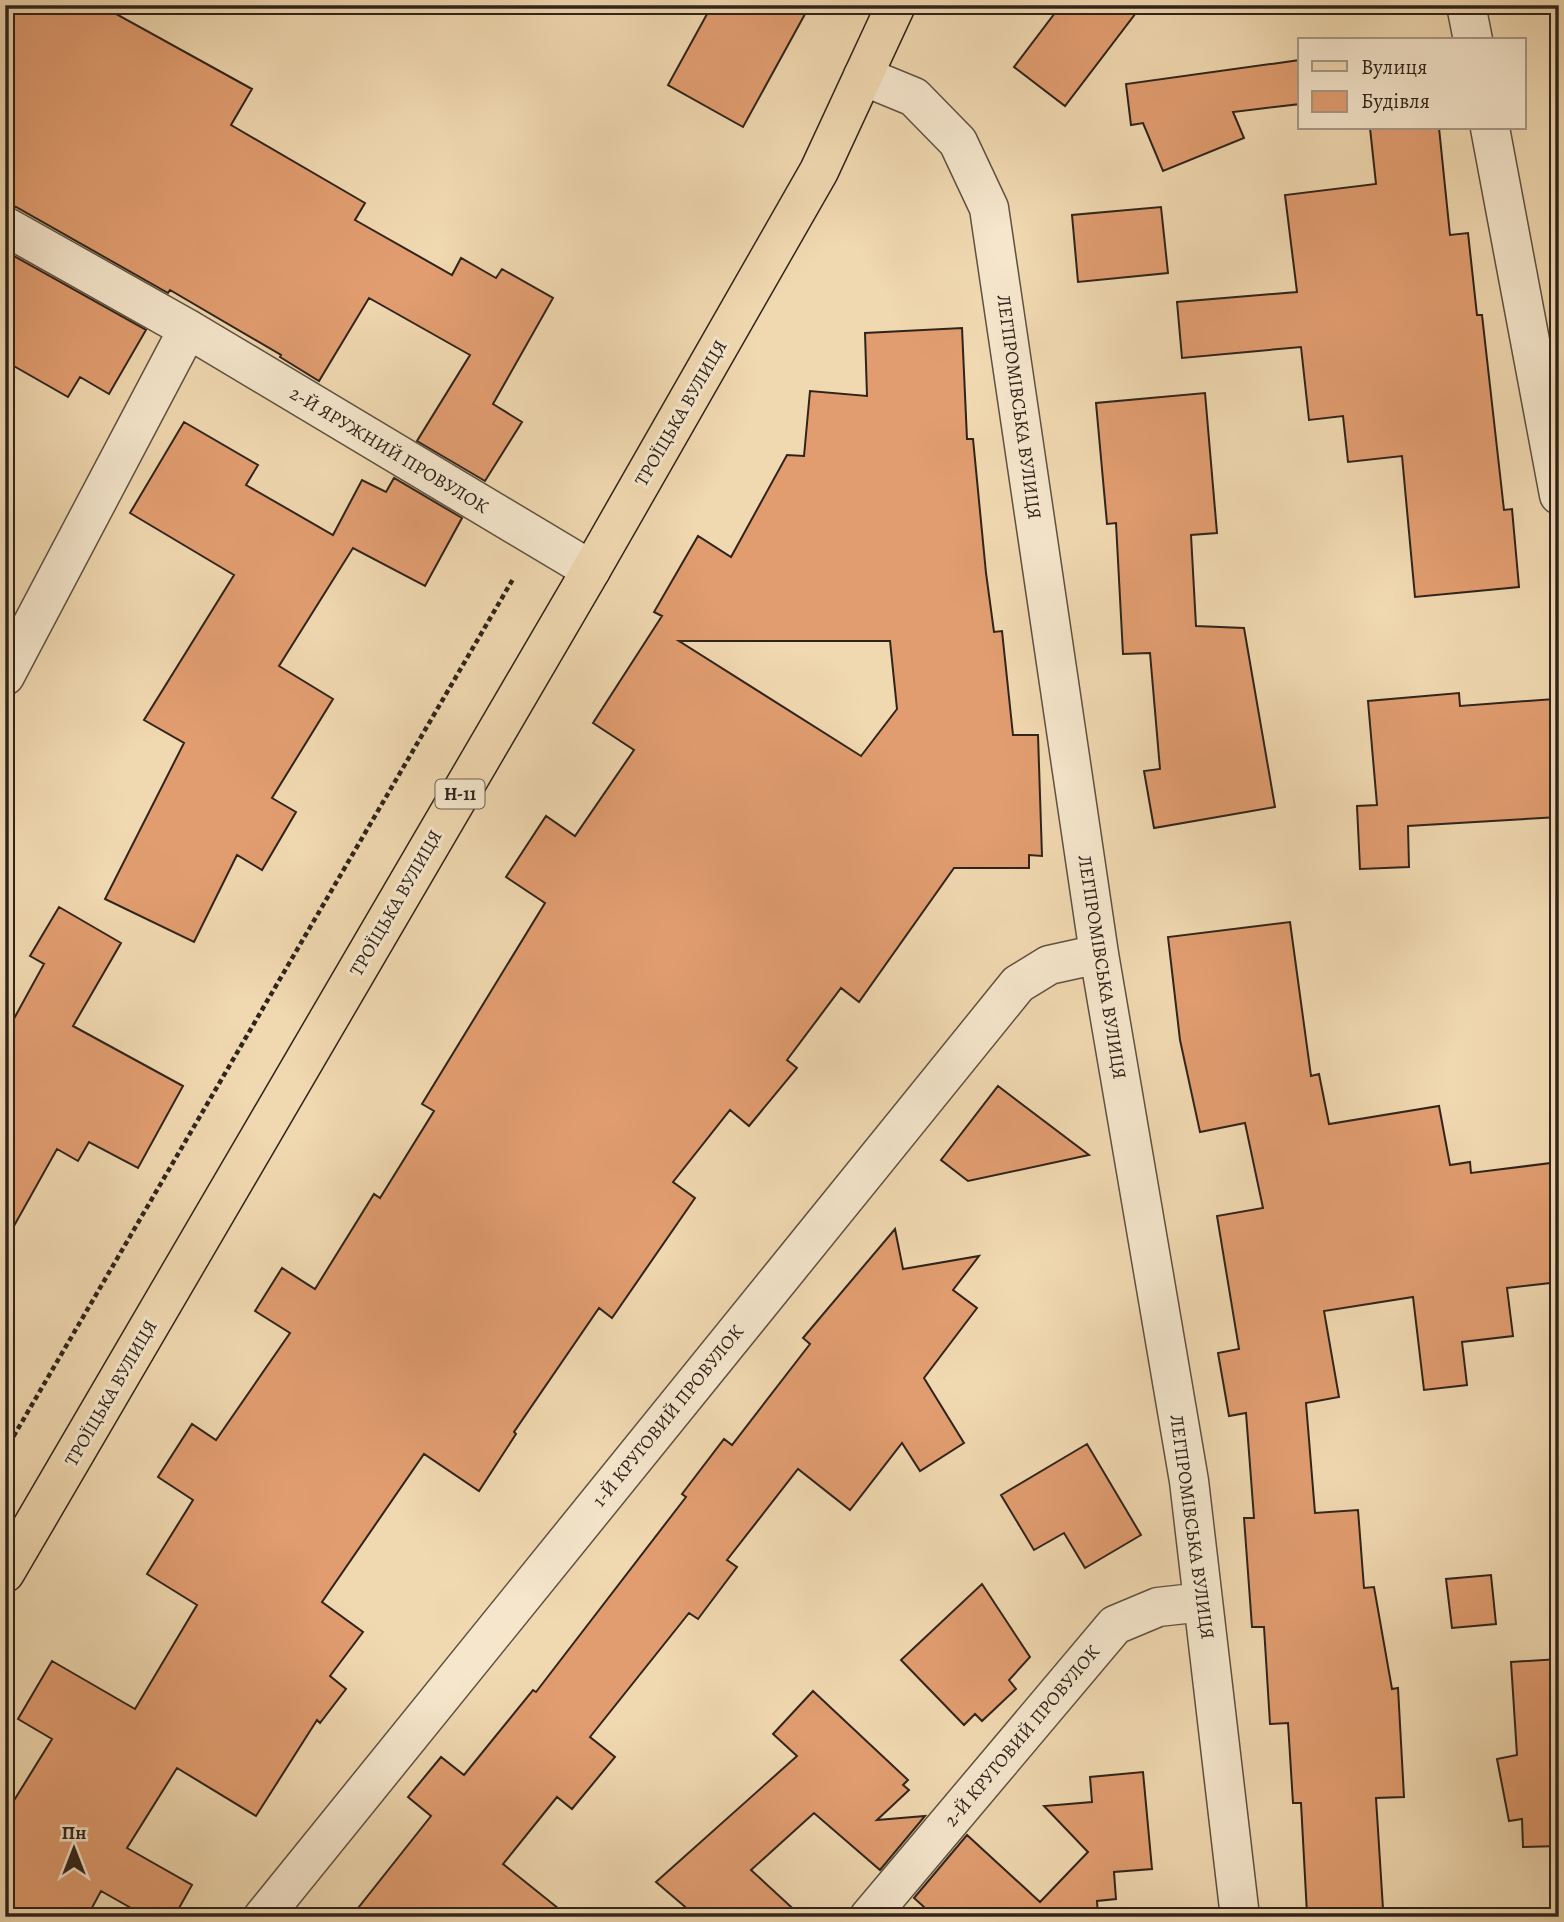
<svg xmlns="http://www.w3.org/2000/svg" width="1564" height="1922" viewBox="0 0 1564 1922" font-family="Alegreya,serif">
	<rect width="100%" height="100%" fill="#f0d8b0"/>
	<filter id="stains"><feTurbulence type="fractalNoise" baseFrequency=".00286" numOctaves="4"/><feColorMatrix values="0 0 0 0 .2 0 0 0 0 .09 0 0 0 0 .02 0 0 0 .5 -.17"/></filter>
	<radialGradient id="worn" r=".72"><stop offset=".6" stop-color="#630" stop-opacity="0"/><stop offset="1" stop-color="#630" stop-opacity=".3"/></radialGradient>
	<path fill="#e19d70" stroke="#2f241c" stroke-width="2" fill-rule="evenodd" d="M5 5H100L252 89 231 125 365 203 355 220 452 275 461 258 496 278 502 269 553 298 493 404 522 422 485 481 417 441 470 355 369 298 319 381 280 357 281 355 170 290 168 293 16 207 5 204Z
		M712 5H810L743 127 668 85Z
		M1061 5H1142L1065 106 1014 67Z
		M1300 60V104L1233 112 1244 138 1163 171 1143 123 1131 125 1126 84Z
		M1370 128H1439L1450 235 1468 233 1477 315H1482L1504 510 1512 509 1519 587 1415 597 1402 456 1348 462 1343 416 1309 420 1301 347 1182 358 1177 302 1297 292 1285 195 1376 184Z
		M1161 207 1168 273 1078 282 1072 215Z
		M5 251 146 330 109 394 80 377 68 397 5 361Z
		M962 328 967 439H973L986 573 994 632 1002 631 1013 735H1038L1042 856 1029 855V868H954L859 1002 841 988 787 1060 797 1068 749 1126 730 1110 673 1182 695 1198 612 1318 599 1308 514 1432 516 1434 479 1491 424 1454 322 1602 363 1632 330 1676 346 1689 320 1723 317 1720 256 1816 177 1768 127 1848 192 1885 174 1917H147L101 1891 87 1917H5V1815L52 1739 18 1719 52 1661 135 1709 197 1605 147 1574 193 1500 158 1477 192 1424 216 1440 290 1333 255 1311 282 1268 315 1289 374 1194 380 1198 434 1111 422 1104 545 903 506 877 546 816 575 836 634 750 593 723 662 616 654 612 698 536 731 557 787 455 804 456 810 391 867 396 865 333ZM679 641H890L897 709 861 756Z
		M1205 393 1217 533 1191 535 1196 626 1244 628 1275 807 1154 828 1144 771 1160 769 1150 653 1123 654 1116 523 1107 524 1096 403Z
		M184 422 258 465 246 485 333 535 362 480 386 492 394 478 462 518 425 586 353 548 279 666 333 699 272 798 296 812 262 870 237 855 194 942 105 899 184 743 144 720 234 575 130 513Z
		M1459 693 1460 706 1554 699 1559 817 1408 826 1409 867 1360 869 1357 806 1377 805 1368 701Z
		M59 907 121 943 73 1026 183 1086 138 1168 89 1142 78 1161 57 1149 5 1242V1035L44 964 30 956Z
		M1290 922 1311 1076 1319 1074 1329 1124 1439 1106 1450 1165 1470 1162 1471 1173 1559 1162V1282L1507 1288 1513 1336 1462 1342 1467 1385 1424 1390 1413 1297 1324 1311 1339 1397 1306 1403 1315 1513 1358 1510 1364 1588 1374 1587 1392 1689 1398 1688 1404 1797 1376 1798 1383 1909 1307 1914 1301 1803H1293L1288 1723 1270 1724 1264 1627H1252L1244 1518H1254L1246 1413 1229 1416 1218 1353 1239 1349 1217 1216 1263 1208 1245 1123 1200 1132 1180 1040 1168 937Z
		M998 1086 1089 1155 968 1181 941 1160Z
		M895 1229 903 1269 979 1256 953 1290 977 1308 924 1378 964 1443 920 1471 902 1443 850 1510 798 1469 727 1560 737 1567 698 1619 689 1613 590 1737 615 1757 572 1809 557 1797 503 1864 569 1917H351L431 1816 408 1797 441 1757 464 1775 533 1690 536 1692 686 1497 682 1494 724 1439 732 1445 810 1344 803 1338Z
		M1087 1444 1141 1535 1085 1568 1064 1533 1034 1550 1001 1495Z
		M1491 1575 1496 1624 1452 1628 1446 1579Z
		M982 1584 1030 1657 1009 1680 1016 1689 982 1721 975 1714 964 1725 901 1660Z
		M1559 1659V1846L1523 1847 1522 1819 1509 1821 1497 1759 1517 1755 1511 1662Z
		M813 1691 908 1780 903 1785 909 1790 877 1820 925 1816 880 1870 814 1813 751 1870 802 1917H697L656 1882 797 1756 773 1734Z
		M1143 1772 1152 1869 1114 1872 1116 1899 1097 1901 1098 1917H935L914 1898 967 1835 1040 1902 1088 1852 1044 1806 1092 1802 1090 1777Z"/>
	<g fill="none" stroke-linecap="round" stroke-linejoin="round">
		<defs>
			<path id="minor" d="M1466 5 1473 40
				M863 76 914 97 958 142 989 208 1099 954 1189 1481 1240 1917
				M1490 128 1559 495
				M5 226 188 329 591 570
				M5 676 188 329
				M263 1917 1018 984 1049 965 1099 954
				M869 1917 1115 1625 1158 1607 1203 1602"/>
			<path id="primary" d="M5 1573 591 570 819 171 896 5"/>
		</defs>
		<use href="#minor" stroke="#5f5141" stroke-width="41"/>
		<use href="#primary" stroke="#2f241c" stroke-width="41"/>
		<path stroke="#2f241c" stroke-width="4.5" stroke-dasharray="5 3.5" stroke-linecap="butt" d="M5 1451 513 579"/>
		<use href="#minor" stroke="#f5e6cc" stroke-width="38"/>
		<use href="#primary" stroke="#f0d8b0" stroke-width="38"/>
	</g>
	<g text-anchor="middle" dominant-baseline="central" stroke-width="6" stroke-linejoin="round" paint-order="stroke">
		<rect fill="#f5e6cc" stroke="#6a5e51" stroke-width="2" x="435.5" y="779.5" width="49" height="29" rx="5"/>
		<g font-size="18" font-weight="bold" fill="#2f241c">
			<text x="460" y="794">Н-11</text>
		</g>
		<g font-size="19" fill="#2f241c" stroke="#f5e6cc">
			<text transform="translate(1019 407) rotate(82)">ЛЕГПРОМІВСЬКА ВУЛИЦЯ</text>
			<text transform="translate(681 413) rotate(-60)">ТРОЇЦЬКА ВУЛИЦЯ</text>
			<text transform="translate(389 450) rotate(31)">2-Й ЯРУЖНИЙ ПРОВУЛОК</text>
			<text transform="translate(396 903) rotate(-60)">ТРОЇЦЬКА ВУЛИЦЯ</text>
			<text transform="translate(1102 967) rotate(81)">ЛЕГПРОМІВСЬКА ВУЛИЦЯ</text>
			<text transform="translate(111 1393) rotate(-60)">ТРОЇЦЬКА ВУЛИЦЯ</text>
			<text transform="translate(668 1416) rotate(-51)">1-Й КРУГОВИЙ ПРОВУЛОК</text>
			<text transform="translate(1192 1527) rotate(82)">ЛЕГПРОМІВСЬКА ВУЛИЦЯ</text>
			<text transform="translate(1022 1736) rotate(-50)">2-Й КРУГОВИЙ ПРОВУЛОК</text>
		</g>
	</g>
	<rect width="1564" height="1922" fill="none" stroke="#f0d8b0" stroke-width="28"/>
	<rect x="7" y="7" width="1550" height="1908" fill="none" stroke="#2f241c" stroke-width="3.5"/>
	<rect x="14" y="14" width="1536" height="1894" fill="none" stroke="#2f241c" stroke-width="2"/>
	<rect x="1298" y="38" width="228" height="91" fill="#f5e6cc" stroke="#a69886" stroke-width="2"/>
	<rect x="1312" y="61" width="35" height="10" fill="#f0d8b0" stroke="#a69886" stroke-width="2"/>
	<text x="1361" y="74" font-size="21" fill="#2f241c">Вулиця</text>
	<rect x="1312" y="91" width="35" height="21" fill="#e19d70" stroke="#a69886" stroke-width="2"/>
	<text x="1361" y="108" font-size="21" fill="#2f241c">Будівля</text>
	<g transform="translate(74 1849)" stroke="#f5e6cc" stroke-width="5" paint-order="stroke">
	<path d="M0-5L12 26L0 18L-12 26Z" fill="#2f241c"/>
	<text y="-10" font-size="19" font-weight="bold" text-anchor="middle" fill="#2f241c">Пн</text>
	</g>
	<rect width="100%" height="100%" filter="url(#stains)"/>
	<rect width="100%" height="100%" fill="url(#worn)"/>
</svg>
